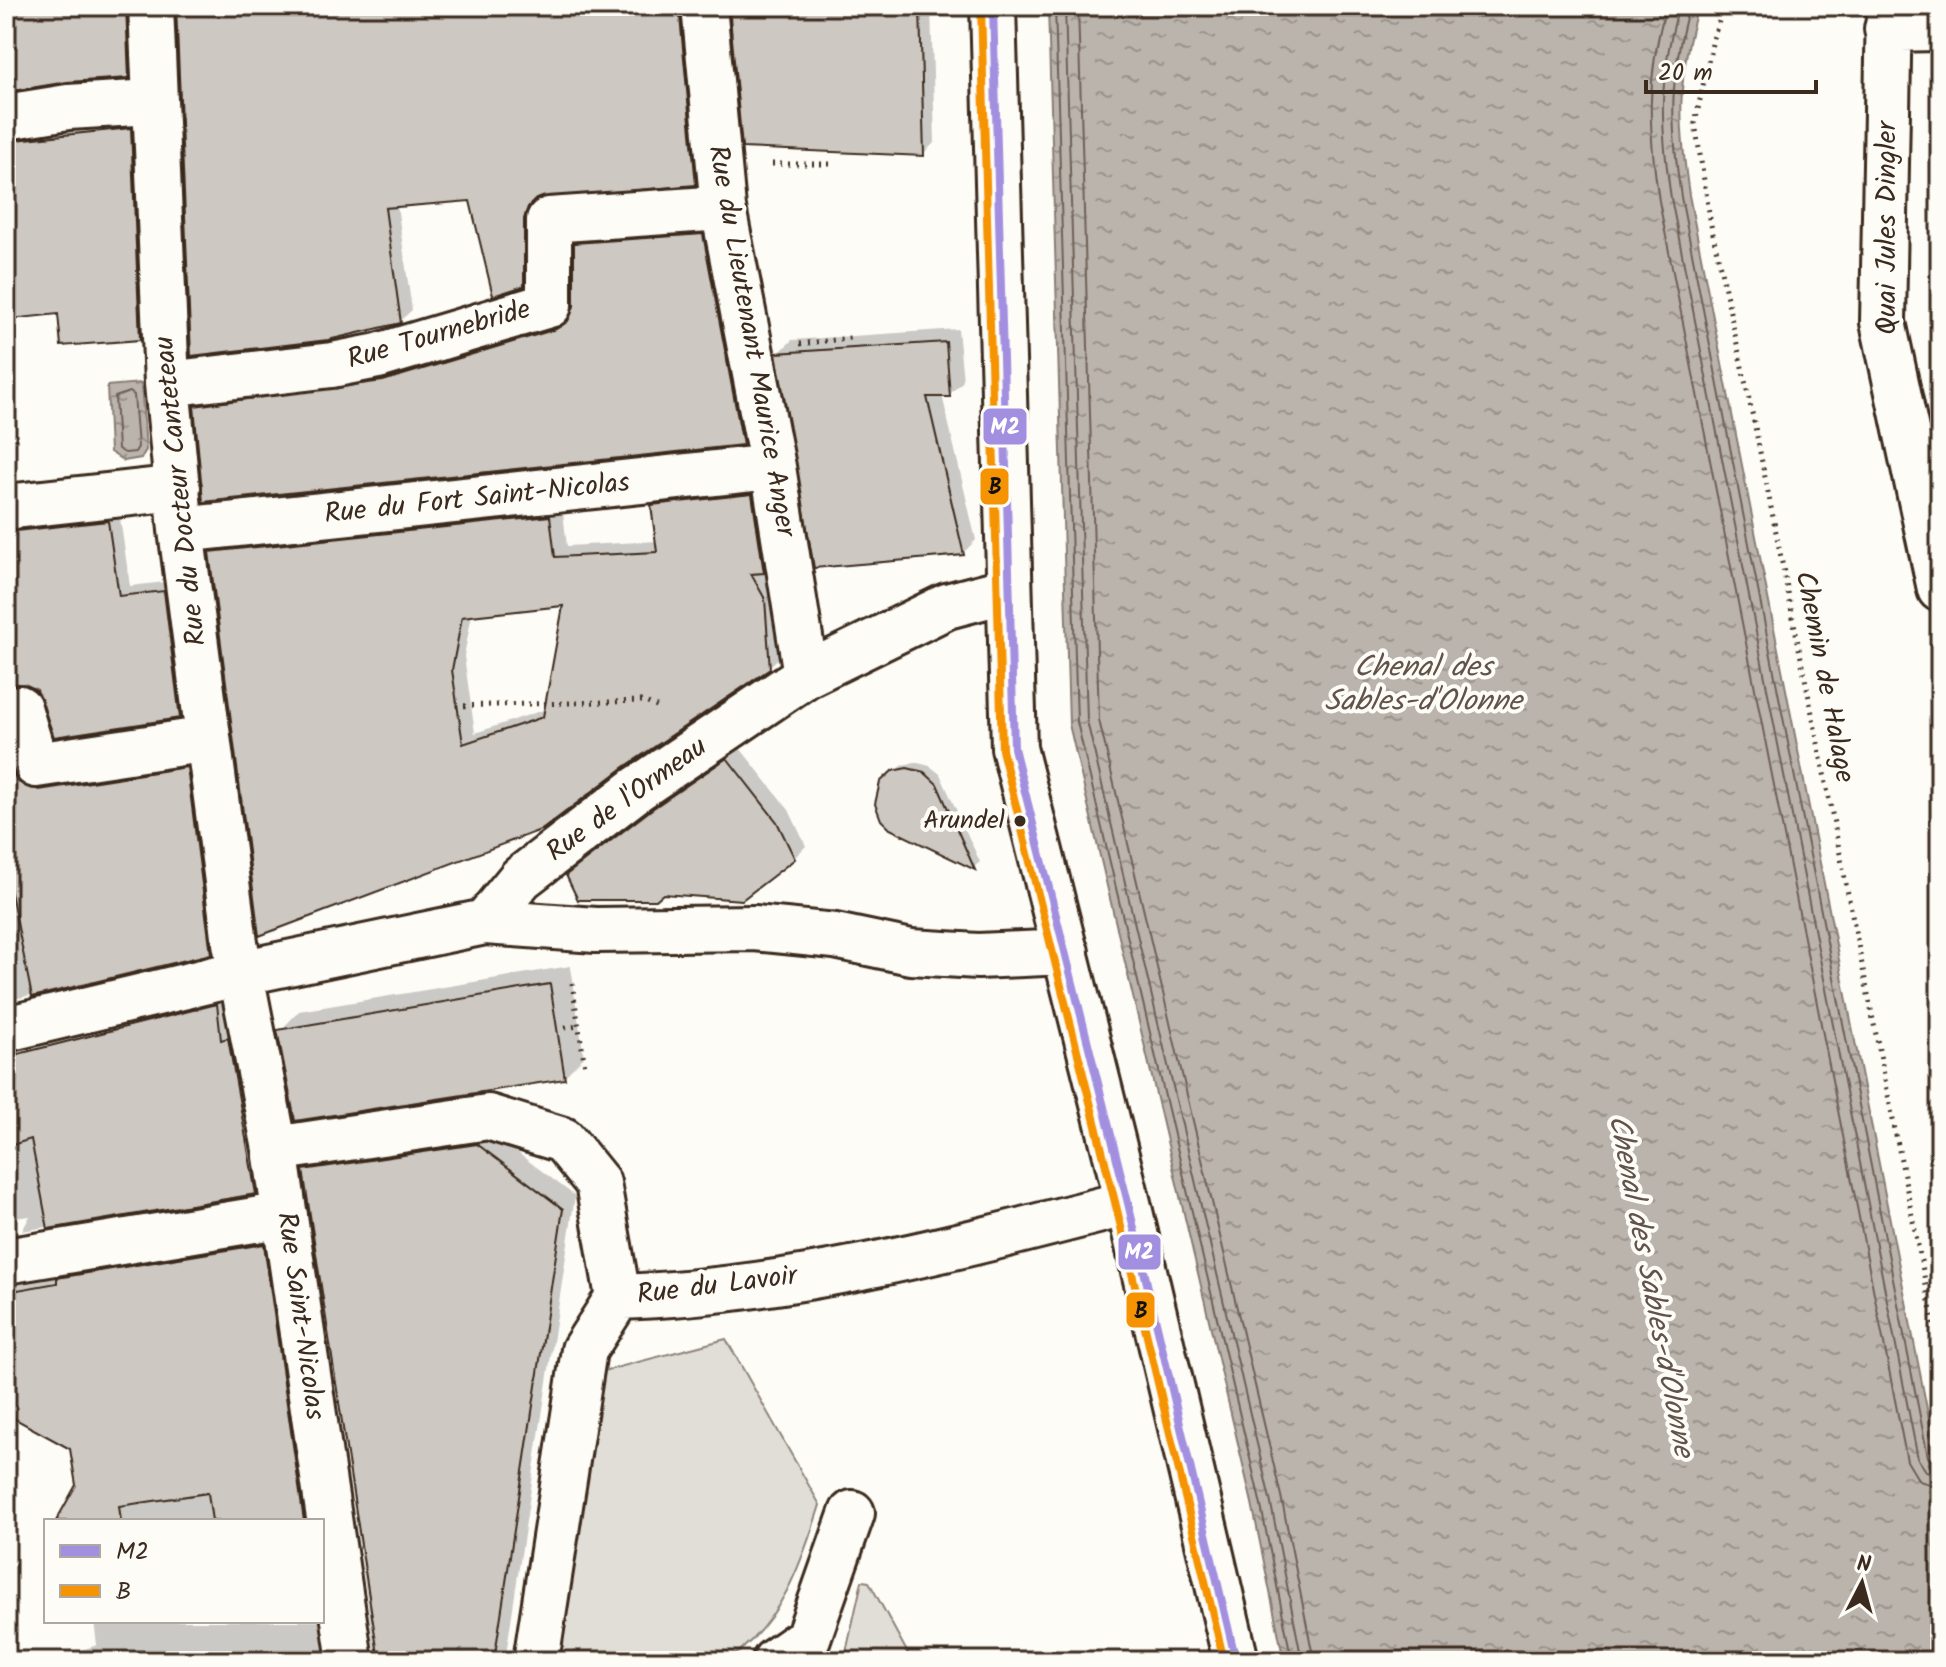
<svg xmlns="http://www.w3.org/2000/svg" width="1946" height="1667" viewBox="0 0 1946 1667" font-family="Kalam,sans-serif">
	<defs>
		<pattern id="water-ripples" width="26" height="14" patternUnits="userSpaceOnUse" patternTransform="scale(2)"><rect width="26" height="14" fill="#bbb4ad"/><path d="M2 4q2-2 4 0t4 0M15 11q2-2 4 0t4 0" fill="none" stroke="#99938c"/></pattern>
	</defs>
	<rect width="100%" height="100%" fill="#fdfcf7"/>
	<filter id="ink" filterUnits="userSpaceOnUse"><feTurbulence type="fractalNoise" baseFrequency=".0125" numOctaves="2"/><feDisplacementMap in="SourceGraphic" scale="16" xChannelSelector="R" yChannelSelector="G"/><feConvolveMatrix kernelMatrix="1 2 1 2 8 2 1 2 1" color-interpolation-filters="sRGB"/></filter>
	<g filter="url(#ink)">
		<path fill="#e1ded7" stroke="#8e847a" stroke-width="2" d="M726 1339 820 1505C801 1565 781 1623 727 1661H558L600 1372Z
			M862 1581 869 1582 912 1661H844Z"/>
		<path fill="url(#water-ripples)" stroke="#887d74" stroke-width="2" d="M1048 6H1698C1677 80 1678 120 1689 195L1940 1475V1661H1284L1252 1503 1069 724Z
			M141 383 146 450 141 458 124 461 110 452 107 386Z"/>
		<path fill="#0003" fill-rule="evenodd" d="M6 6H124L127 68H131L128 6H137L140 65 128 76 64 80 6 90Z
			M178 6H691L706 171 695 183 537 196 535 273 523 285 471 198 397 205 412 310 400 321Z
			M731 6H931L935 142 923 154Z
			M142 118 151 326 139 338 60 312 6 318V127Z
			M713 225 753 432 742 443 196 407 207 396 395 370 569 319 576 306V244L587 233Z
			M958 329 963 381 949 395H942L976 540 963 553 779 353 792 340Z
			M764 483 776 558 767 568 777 586 782 655 769 667 622 767 542 828 211 553 224 540 562 504 567 546 658 541 653 506 666 493ZM565 604 546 709 475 733 464 656 472 614Z
			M119 511 130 586 174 581 191 705 179 716 38 689 6 628V524Z
			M6 695 23 761 198 757 221 941 210 952 6 1001Z
			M740 748 789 810 806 846 794 858 568 876 666 798Z
			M914 762 930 766 940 774 980 862 974 867 887 824 882 783 901 766Z
			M570 966 584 1057 564 1077 280 1031 299 1011Z
			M228 994 267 1181 255 1193 22 1231 30 1216 6 1219V1040Z
			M490 1132 575 1196 505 1661H376L305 1171 318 1158Z
			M276 1232 318 1521H58L78 1485 72 1448 6 1412V1271Z
			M94 1621H322L342 1661H48L97 1645Z"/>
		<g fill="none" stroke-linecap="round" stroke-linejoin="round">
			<path stroke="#6e6157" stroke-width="2" d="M1055 6 1077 722 1260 1501 1292 1661
				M1065 6 1087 721 1270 1499 1302 1661
				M1078 6 1099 720 1281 1496 1314 1661
				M1666 6C1646 78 1648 128 1659 201L1907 1461 1919 1481 1940 1487
				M1679 6C1658 80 1660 124 1671 198L1918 1459 1926 1471 1940 1475
				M1689 6C1669 80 1670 122 1681 197L1928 1457 1933 1464 1940 1465
				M130 392 134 395 138 447 135 452 125 453 118 449 115 397Z"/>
		</g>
		<path fill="#cdc8c2" stroke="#3b2a1e" stroke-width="2" fill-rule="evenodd" d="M45 6H126L129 78 67 82 6 92V8Z
			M176 6H679L696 185 536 199 528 207 524 219V286L493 296 470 201 385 208 401 323 328 340 191 356Z
			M729 6H920L924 156 742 148Z
			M131 128 140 340 61 346 58 314 11 319 6 288V141Z
			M703 234 743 445 203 502 194 406 383 381 556 329 568 321 574 306V243Z
			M946 342 950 397H927L964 555 814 568 776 353Z
			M752 494 764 573 751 574 765 599 770 669 623 768 543 829 259 936 209 552 550 516 555 557 657 552 651 505ZM563 606 543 717 463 744 452 670 462 617Z
			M108 521 119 596 164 591 180 718 54 737 37 690 24 684 6 688V532Z
			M6 752 18 782 39 790 187 767 211 954 32 997 6 868Z
			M727 758 777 822 795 859 742 900 663 894 656 900H578L566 875 652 809Z
			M907 768 924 772 937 784 975 870 890 829 881 820 875 804 880 782 892 771Z
			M550 984 565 1079 295 1121 277 1030Z
			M217 1004 221 1040 228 1038 256 1194 48 1229 31 1139 6 1147V1057Z
			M477 1144 563 1209 494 1661H379L303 1170Z
			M264 1244 304 1521H212L208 1493 119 1506 121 1521H56L76 1485 70 1449 6 1414V1292L57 1283V1278Z"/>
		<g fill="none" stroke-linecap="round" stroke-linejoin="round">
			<defs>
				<path id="minor" d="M151 6 167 384 181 530 235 943 275 1149 350 1661
					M704 6 723 208 773 467 806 675
					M993 6 1014 748 1128 1203 1236 1661
					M1889 6 1883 322 1940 589
					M1887 29 1940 28
					M6 117 68 107 153 102
					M167 384 332 365 378 356 549 305V220L723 208
					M6 507 178 488
					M181 530 773 467
					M19 708 36 765 208 739
					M485 922 521 878 637 789 806 675 947 606 1008 590
					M6 1029 240 973 485 922 596 930 754 928 835 936 911 952 978 956 1066 952
					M275 1149 488 1117 563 1140 598 1183 618 1297
					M6 1261 285 1215
					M618 1297C790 1292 962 1246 1128 1203
					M536 1661 584 1350 618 1297
					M775 1661 808 1638 852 1513"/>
			</defs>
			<use href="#minor" stroke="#3b2a1e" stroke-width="50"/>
			<path stroke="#3b2a1e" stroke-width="5" stroke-dasharray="2 6" stroke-linecap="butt" d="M1724 6 1713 39 1695 123 1711 225 1754 422 1940 1356
				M772 164H835
				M800 344 850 338
				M456 706 643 701 661 709
				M572 983 585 1067
				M565 1028 579 1026"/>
			<use href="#minor" stroke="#fdfcf7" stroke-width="44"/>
			<defs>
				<path id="bus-1" d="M993 6 1014 748 1128 1203 1236 1661"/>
				<path id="bus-2" d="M981 6 1002 750 1116 1206 1224 1661"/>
			</defs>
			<use href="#bus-1" stroke="#fdfcf7" stroke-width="14"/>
			<use href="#bus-2" stroke="#fdfcf7" stroke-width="14"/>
			<use href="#bus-1" stroke="#a28fe0" stroke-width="8"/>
			<use href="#bus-2" stroke="#f59302" stroke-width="8"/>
		</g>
	</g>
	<circle fill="#3b2a1e" stroke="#fdfcf7" stroke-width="3" cx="1020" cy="821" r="7"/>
	<g text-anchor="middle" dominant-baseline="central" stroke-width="8" stroke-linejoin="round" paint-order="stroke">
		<g font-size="26" fill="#3b2a1e" stroke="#fdfcf7" text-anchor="end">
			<text x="1005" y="821">Arundel</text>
		</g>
		<g font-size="28" fill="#3b2a1e" stroke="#fdfcf7">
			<text transform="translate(1887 228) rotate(-90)">Quai Jules Dingler</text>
			<text transform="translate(439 335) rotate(-16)">Rue Tournebride</text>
			<text transform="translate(751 341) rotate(80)">Rue du Lieutenant Maurice Anger</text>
			<text transform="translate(181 491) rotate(-96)">Rue du Docteur Canteteau</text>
			<text transform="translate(477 499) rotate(-6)">Rue du Fort Saint-Nicolas</text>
			<text transform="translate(1824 677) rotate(79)">Chemin de Halage</text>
			<text transform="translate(627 800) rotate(-36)">Rue de l'Ormeau</text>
			<text transform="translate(717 1286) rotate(-7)">Rue du Lavoir</text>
			<text transform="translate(300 1316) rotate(82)">Rue Saint-Nicolas</text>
		</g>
		<g font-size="30" font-style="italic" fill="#615349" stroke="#fdfcf7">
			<text x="1423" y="668">Chenal des<tspan x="1423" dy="34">Sables-d'Olonne</tspan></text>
			<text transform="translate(1650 1286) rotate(79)">Chenal des Sables-d'Olonne</text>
		</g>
	</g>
	<g stroke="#fdfcf7" stroke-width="3">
		<rect x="982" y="407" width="46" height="39" rx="8" fill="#a28fe0"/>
		<rect x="979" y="467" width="31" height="39" rx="8" fill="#f59302"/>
		<rect x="1117" y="1233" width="45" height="38" rx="8" fill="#a28fe0"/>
		<rect x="1125" y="1291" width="31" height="38" rx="8" fill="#f59302"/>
	</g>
	<g font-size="22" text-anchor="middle" font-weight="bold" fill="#fff">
		<text x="1005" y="434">M2</text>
		<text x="1139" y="1259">M2</text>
	</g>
	<g font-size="22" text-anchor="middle" font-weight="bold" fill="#111">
		<text x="995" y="494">B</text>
		<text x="1141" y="1318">B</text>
	</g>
	<rect width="1946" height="1667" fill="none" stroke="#fdfcf7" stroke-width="32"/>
	<rect x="16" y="16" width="1914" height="1635" fill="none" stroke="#3b2a1e" stroke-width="3" filter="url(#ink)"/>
	<rect x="44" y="1519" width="280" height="104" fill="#fdfcf7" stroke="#afa8a0" stroke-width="2"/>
	<rect x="60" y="1545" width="40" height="12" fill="#a28fe0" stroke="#afa8a0" stroke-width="2"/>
	<text x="116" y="1559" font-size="24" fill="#3b2a1e">M2</text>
	<rect x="60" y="1585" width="40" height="12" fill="#f59302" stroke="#afa8a0" stroke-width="2"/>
	<text x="116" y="1599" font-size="24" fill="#3b2a1e">B</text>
	<g transform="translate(1862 1583) rotate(6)" stroke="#fdfcf7" stroke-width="6" paint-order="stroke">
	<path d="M0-6L14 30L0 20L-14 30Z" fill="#3b2a1e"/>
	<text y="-12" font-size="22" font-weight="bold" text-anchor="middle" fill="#3b2a1e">N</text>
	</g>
	<path d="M1646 80v12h170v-12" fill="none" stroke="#3b2a1e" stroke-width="4"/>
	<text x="1658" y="80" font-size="24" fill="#3b2a1e" stroke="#fdfcf7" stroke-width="6" paint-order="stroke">20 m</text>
</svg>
